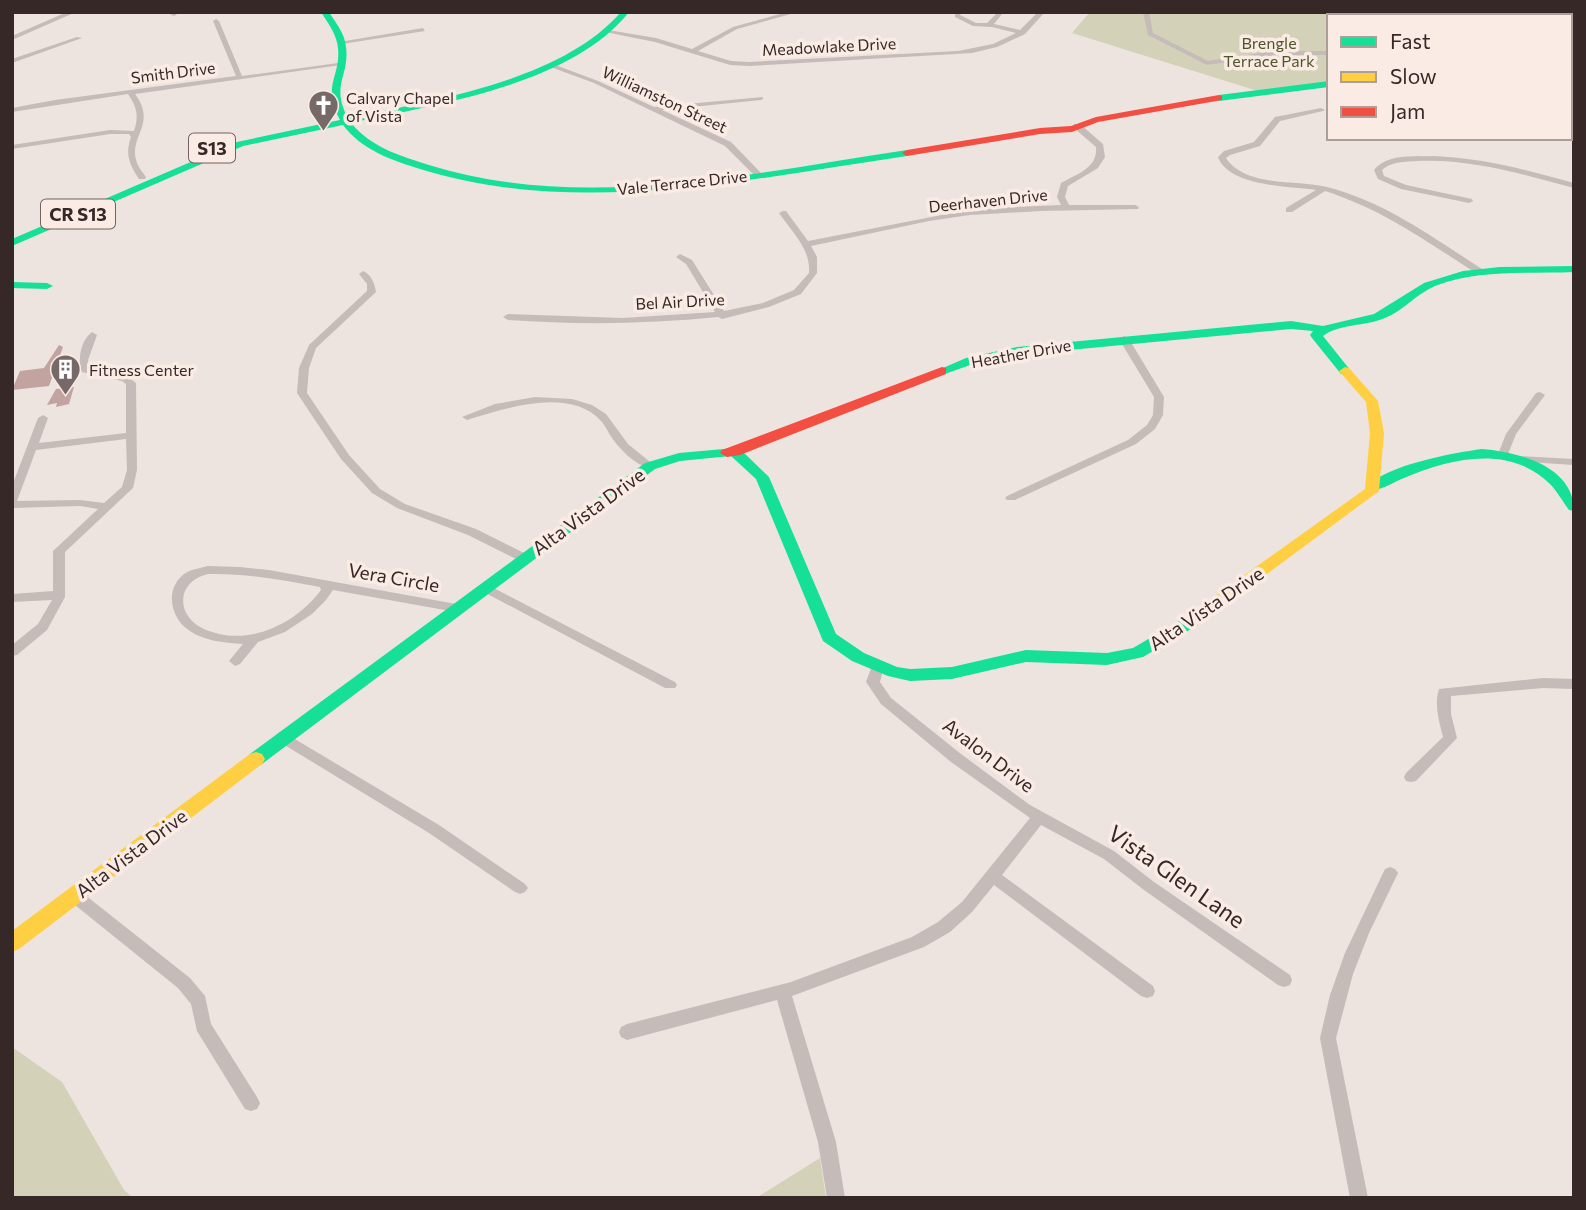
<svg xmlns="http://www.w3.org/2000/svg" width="1586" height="1210" viewBox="0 0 1586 1210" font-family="Commissioner,sans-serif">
	<rect width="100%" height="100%" fill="#ede3df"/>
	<path fill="#d3d1b8" d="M1090 12H1574V97H1570V16H1329V84L1261 92 1072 33Z
		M12 1047 62 1082 124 1190 133 1198H12Z
		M820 1158 826 1198H756Z"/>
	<path fill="#c2a39f" d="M59 345 63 347 49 386 12 390 20 371 44 368Z
		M74 387 69 404 56 407 57 403 47 405 56 389Z"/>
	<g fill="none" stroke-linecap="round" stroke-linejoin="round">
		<path fill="#c5bbb8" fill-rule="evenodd" d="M67 12H76L12 40V36Z
			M165 12 177 14 174 16Z
			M787 12H798L737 29 698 51 731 61 749 62 958 51 993 44 1016 33 992 27 973 26 955 17V12H961L960 15 976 23H987L996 14 994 12H1001L1002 14 994 24 1020 30 1038 12H1045L1025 34 997 47 972 53 749 66 730 65 655 42 605 32 608 30 656 38 692 49 733 27Z
			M1143 12H1149L1153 33 1208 61 1274 51H1329V55H1274L1207 65 1148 35Z
			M216 19 219 21 242 76 338 63 341 65 135 94C158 125 127 136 137 163 139 168 143 173 146 177L145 179H139C129 164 125 154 131 137L129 134H110L12 149V145L110 130 134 131C139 116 137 107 128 94L12 112V108L55 100 236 76 213 21Z
			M423 28 425 31 342 44 339 42Z
			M77 37 82 38 12 63V59Z
			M550 63 598 81 654 107 763 97V99L761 100 662 110 731 142 762 174 755 176 725 146 594 83 548 66 547 65Z
			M1321 108 1325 110 1323 111 1280 121 1260 146 1230 155 1226 158C1246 188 1296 179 1327 187 1386 202 1435 239 1485 271V275H1479C1429 243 1382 209 1325 191L1292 212H1286V208L1316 190C1290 186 1229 187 1218 157L1224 151 1254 142 1275 117Z
			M1570 121 1574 123V129L1570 127Z
			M1074 124H1080L1103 144 1105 157 1098 168 1068 186 1065 197 1069 205H1135L1139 207 1138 209 1041 211 970 215 929 221 811 246 817 257V273L801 294 769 307 722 319 718 317C648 324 578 325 508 320L503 317 508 314 623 318 715 312 686 264 676 257 680 254 692 260 724 311 763 303 794 290 809 273C811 249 792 232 779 213L783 211H786L808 241 947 214 994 208 1061 205 1057 197 1061 183C1077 174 1098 168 1096 147L1074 128Z
			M1434 156C1482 158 1528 170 1574 183V188C1522 174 1472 159 1418 161 1405 162 1392 161 1382 170L1384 176 1406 185 1472 199 1473 201 1469 203 1401 189 1378 179 1374 170C1388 153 1414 157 1434 156Z
			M363 271C371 274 375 284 376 292L316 348 309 368 307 393 349 455 380 489 405 504 476 529 528 555 530 558 528 561H520L468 535 397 508 372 493 341 459 297 393 299 368 309 345 367 291V284L359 274Z
			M92 332 97 335 88 360 89 368 128 377 136 383 137 470 133 488 65 552V597L47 630 17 655 12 656V645L38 624 52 600 12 602V594L53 591V551L98 509 80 506 12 508V486L38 418 43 415 48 418 39 443 126 433V384L122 381 82 372C77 360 81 340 92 332ZM126 439 127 470 122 487 104 503 80 500 17 501 36 450Z
			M1124 336 1129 339 1164 397 1163 415 1155 429 1136 444 1015 500H1007L1005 498 1007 496 1128 440 1147 425 1153 415 1154 397 1119 339Z
			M1540 392 1545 395 1516 434 1508 454 1503 457 1499 456 1498 454 1506 434 1536 393Z
			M535 397 572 399 592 405 606 414 628 444 655 466 650 469C634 464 619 449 610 435 607 430 605 425 601 421 569 386 504 409 467 420L462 417 495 404Z
			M1518 456 1574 459V465L1514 461 1513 459Z
			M208 566 240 567 269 570 456 604 462 608 456 612 333 590 326 600 312 614 285 632 258 642 240 664 235 666 229 661 243 644C226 643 204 641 190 631 169 618 164 586 187 572 193 569 201 568 208 566ZM208 574C246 573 283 580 320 587L321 590C295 625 245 649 202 628 175 614 177 581 208 574Z
			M484 583 675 682 677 685 675 688H665L480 590 478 587Z
			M878 661 883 663 884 666 880 682 891 698 961 754 1030 805 1114 851 1154 882 1290 975 1292 980 1290 985 1284 987 1278 985 1144 890 1104 859 1041 825 1002 875 1153 986 1155 991 1153 996 1147 998 1141 996 994 885 972 912 950 932 924 947 792 996 836 1142 845 1198H827L818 1142 777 1000 627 1040 621 1037 619 1032 621 1027 627 1024 791 982 912 937 938 922 962 902 1030 818 951 762 881 704 866 682 873 663Z
			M1543 678 1574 679V689L1543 688 1451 696V714L1457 738 1416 781 1411 782 1406 781 1404 777 1406 773 1443 737C1439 721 1434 704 1439 689Z
			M283 732 439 825 525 884 528 888 525 892 520 894 515 892 429 833 278 741 276 737 278 733Z
			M1390 867 1395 869 1398 873 1369 933 1353 974 1336 1038 1368 1198H1350L1320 1038 1330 995 1345 953 1385 869Z
			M75 890 80 891 190 978 205 996 211 1024 257 1097 260 1103 257 1109 251 1111 245 1109 197 1031 191 1004 178 988 70 901 67 896 70 891Z"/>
		<path fill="#16e098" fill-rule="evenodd" d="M321 12H329C336 23 345 34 346 47 350 76 330 85 348 118 434 100 561 81 621 12H629C571 85 438 104 351 123 371 147 400 156 429 165 583 213 752 173 907 150L912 153 907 156C748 179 578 218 420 169 391 160 362 150 343 125L243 146 12 246V239L237 142 340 120C321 86 341 77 338 48 337 35 328 23 321 12Z
			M1329 81V87L1219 101 1215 98 1219 95Z
			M1570 94H1574V100H1570Z
			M1574 266V272C1528 274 1478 269 1435 286 1416 294 1403 311 1385 318 1364 327 1341 323 1323 336L1351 371 1345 375 1341 374 1312 338 1310 335 1313 331 1291 329 1017 355 973 364 942 375 936 371 966 358 1017 347 1291 321 1323 326 1374 314 1424 283 1463 271 1500 267Z
			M12 282 47 283 53 286 47 289 12 288Z
			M735 448 740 449 769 477 836 634 864 653 897 667 910 669 952 667 1026 650 1107 653 1133 648 1186 617 1192 616 1200 621 1198 625 1143 657 1107 665 1026 662 952 679 910 681 888 676 852 661 823 641 756 479 731 456 680 461 655 469 262 764 256 766 250 764 247 759 250 754 645 463 679 453Z
			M1482 449C1518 452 1574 466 1574 511L1569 510C1563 502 1557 491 1550 484 1510 444 1450 458 1404 478 1393 482 1381 492 1369 489L1367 486C1388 465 1452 453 1482 449Z"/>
		<path fill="#ffcf43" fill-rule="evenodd" d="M1345 367 1349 368 1378 401 1384 433 1379 491 1198 625H1186L1184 621 1186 617 1365 489 1370 433 1366 402 1339 371Z
			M256 752 262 754 265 759 262 764 19 949 12 952V931L250 754Z"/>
		<path fill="#f24e42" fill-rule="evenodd" d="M1219 95 1222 96V100L1098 122 1072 132 1040 134 907 156 902 153 907 150 1040 128 1071 126 1096 117Z
			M942 367 946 368V374L740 455 727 457 720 453 722 450Z"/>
	</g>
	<defs>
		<symbol id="church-pin" viewBox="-11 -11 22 30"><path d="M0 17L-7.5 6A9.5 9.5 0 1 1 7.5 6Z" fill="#766967" stroke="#faece5"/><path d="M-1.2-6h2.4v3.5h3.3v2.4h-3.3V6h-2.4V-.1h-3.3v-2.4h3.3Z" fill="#fff"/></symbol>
		<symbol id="building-pin" viewBox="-11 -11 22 30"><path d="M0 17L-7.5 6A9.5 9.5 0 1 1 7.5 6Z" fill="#766967" stroke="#faece5"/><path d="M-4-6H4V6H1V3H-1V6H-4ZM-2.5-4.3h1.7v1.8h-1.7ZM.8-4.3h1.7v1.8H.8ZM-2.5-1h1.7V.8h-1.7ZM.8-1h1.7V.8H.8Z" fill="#fff"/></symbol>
	</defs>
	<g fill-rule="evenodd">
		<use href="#church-pin" x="306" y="88" width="35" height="47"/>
		<use href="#building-pin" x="48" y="352" width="35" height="47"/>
	</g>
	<g text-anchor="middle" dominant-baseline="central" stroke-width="7" stroke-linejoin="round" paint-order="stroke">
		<g font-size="16" fill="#4e5629" stroke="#faece5">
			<text x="1269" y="42">Brengle<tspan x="1269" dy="18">Terrace Park</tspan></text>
		</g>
		<g font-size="16" fill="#362826" stroke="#faece5">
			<text transform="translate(829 46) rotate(-3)">Meadowlake Drive</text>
			<text transform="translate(173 72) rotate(-7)">Smith Drive</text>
			<text transform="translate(665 99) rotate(25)">Williamston Street</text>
			<text transform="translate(682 182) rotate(-6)">Vale Terrace Drive</text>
			<text transform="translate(988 200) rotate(-6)">Deerhaven Drive</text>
			<text transform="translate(680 301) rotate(-3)">Bel Air Drive</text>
			<text transform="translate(1021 353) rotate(-10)">Heather Drive</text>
		</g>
		<g font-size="16" fill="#362826" stroke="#faece5" text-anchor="start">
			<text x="346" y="97">Calvary Chapel<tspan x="346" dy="18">of Vista</tspan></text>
			<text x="89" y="369">Fitness Center</text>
		</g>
		<g fill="#faece5" stroke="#71635f" stroke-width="2">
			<rect x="189" y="133.5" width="46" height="29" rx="5"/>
			<rect x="41" y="199.5" width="74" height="29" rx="5"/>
		</g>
		<g font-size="18" font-weight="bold" fill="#362826">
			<text x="212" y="148">S13</text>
			<text x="78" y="214">CR S13</text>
		</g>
		<g font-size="19" fill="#362826" stroke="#faece5">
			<text transform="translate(588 511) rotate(-36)">Alta Vista Drive</text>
			<text transform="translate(394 577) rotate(10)">Vera Circle</text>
			<text transform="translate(1206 608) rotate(-34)">Alta Vista Drive</text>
			<text transform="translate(989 755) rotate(37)">Avalon Drive</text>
			<text transform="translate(131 853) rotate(-37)">Alta Vista Drive</text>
		</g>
		<g font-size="23" fill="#362826" stroke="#faece5">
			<text transform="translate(1177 876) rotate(35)">Vista Glen Lane</text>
		</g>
	</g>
	<rect width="1586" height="1210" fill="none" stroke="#362826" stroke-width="28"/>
	<rect x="1327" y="14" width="245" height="126" fill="#faece5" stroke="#ac9e99" stroke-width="2"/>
	<rect x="1341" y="37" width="35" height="10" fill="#16e098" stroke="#ac9e99" stroke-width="2"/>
	<text x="1390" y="49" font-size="21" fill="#362826">Fast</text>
	<rect x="1341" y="72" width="35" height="10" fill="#ffcf43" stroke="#ac9e99" stroke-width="2"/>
	<text x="1390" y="84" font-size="21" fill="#362826">Slow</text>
	<rect x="1341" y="107" width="35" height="10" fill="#f24e42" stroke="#ac9e99" stroke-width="2"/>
	<text x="1390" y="119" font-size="21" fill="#362826">Jam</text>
</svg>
